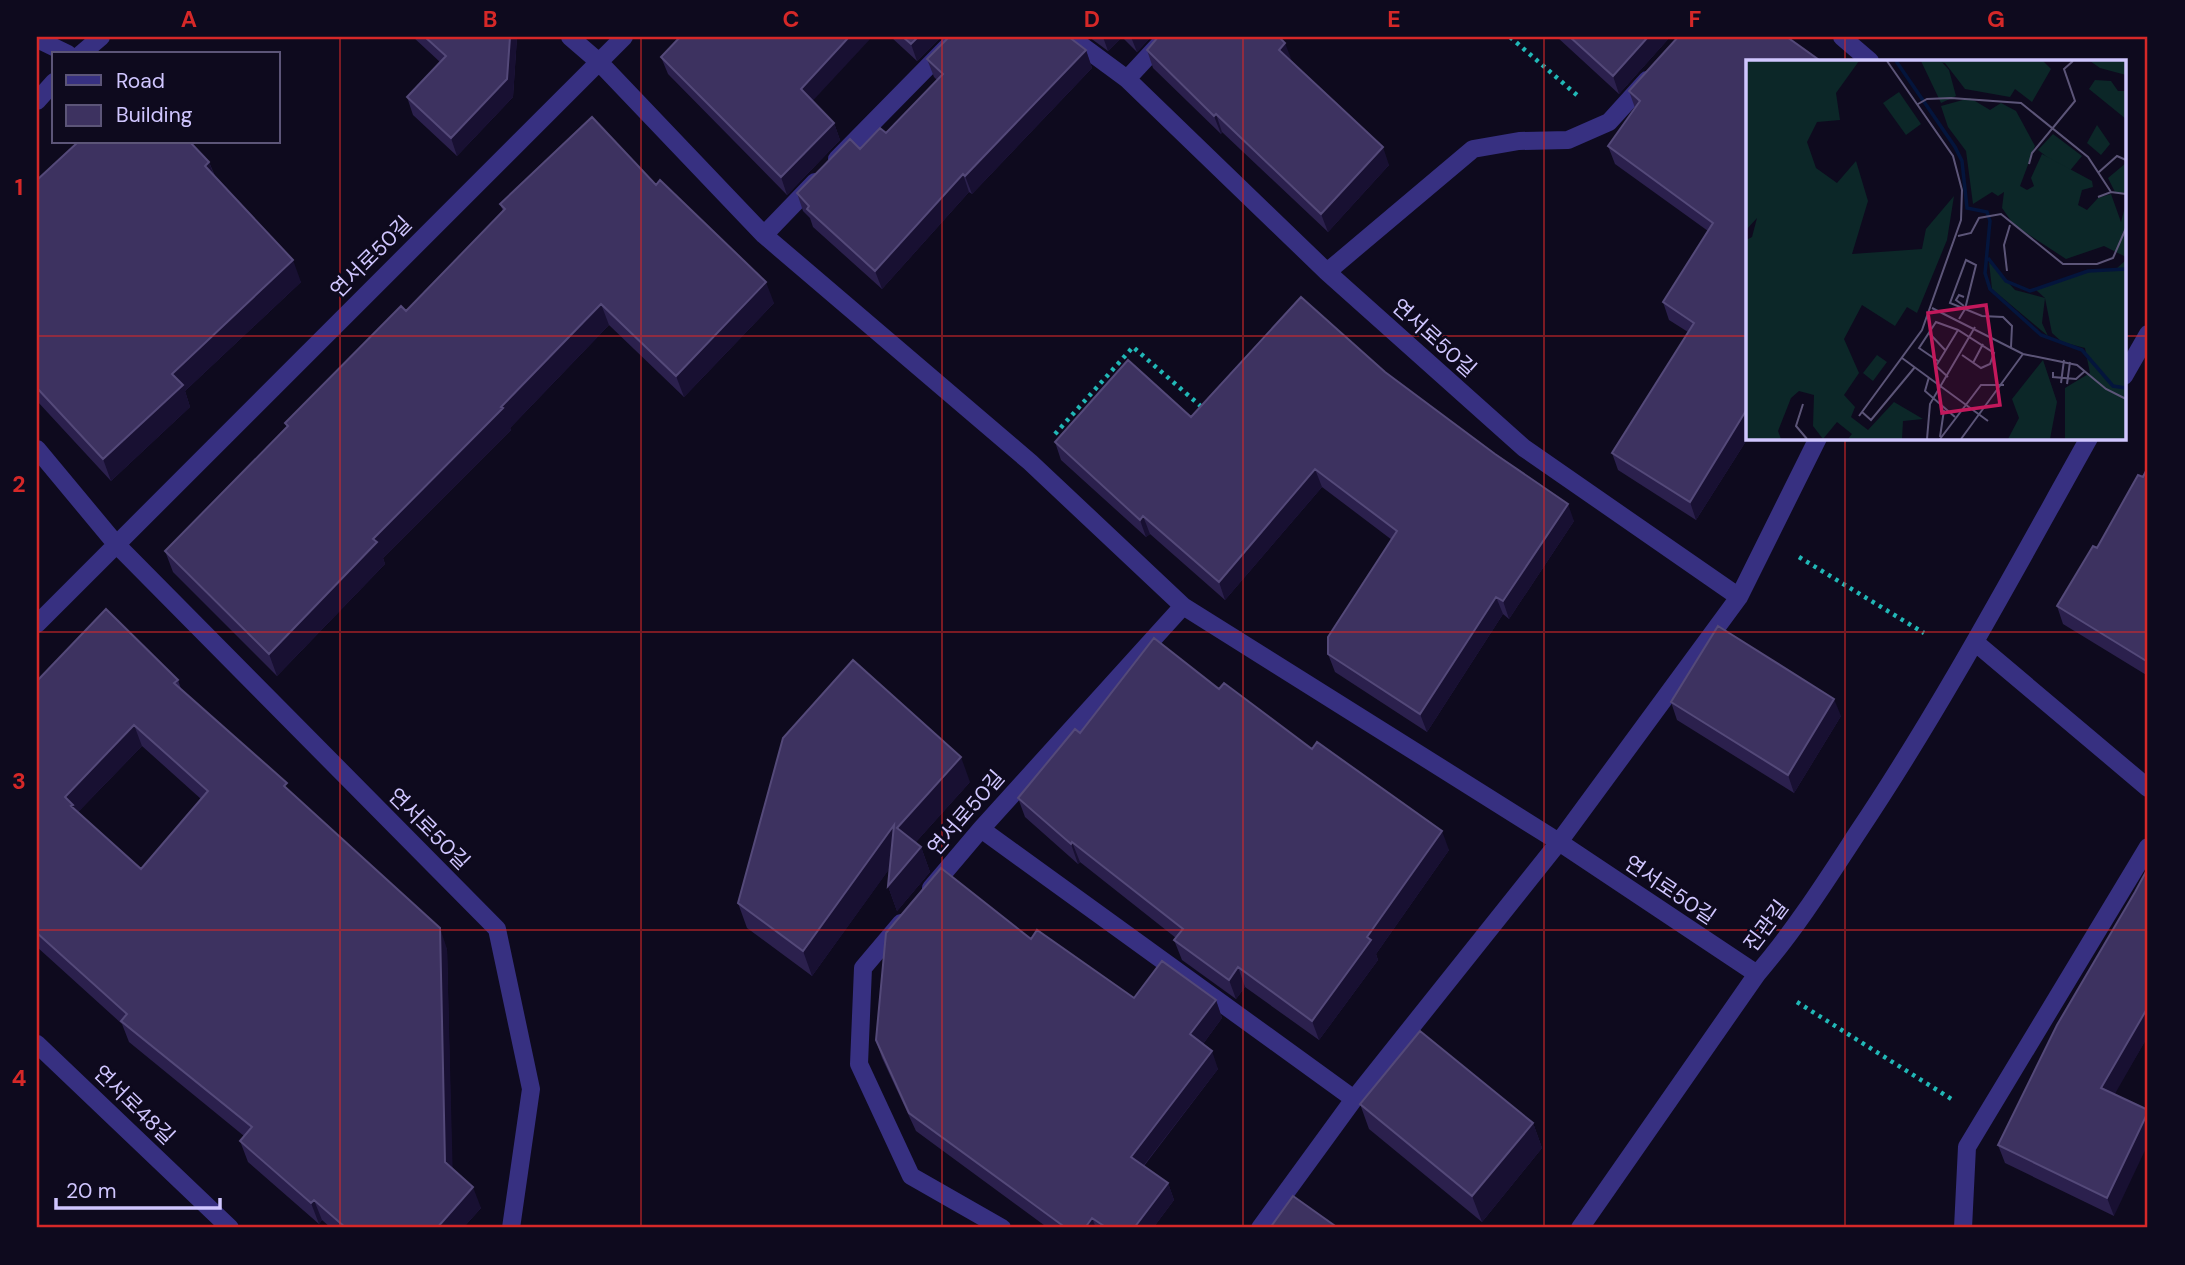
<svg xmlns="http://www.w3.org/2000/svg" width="2185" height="1265" viewBox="0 0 2185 1265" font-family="'DM Sans','Noto Sans KR',sans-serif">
	<rect width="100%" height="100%" fill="#0e0a1e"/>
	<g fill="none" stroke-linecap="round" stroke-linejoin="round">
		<path stroke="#21b8b7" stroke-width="4.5" stroke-dasharray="3.5 5" stroke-linecap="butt" d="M1510 37 1578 96
			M1055 434 1133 347 1204 409
			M1799 557 1924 633
			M1797 1002 1953 1100"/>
		<path stroke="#373081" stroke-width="18" d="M570 37 599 62 764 235 1030 462 1183 606 1559 842 1757 974
			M1070 37 1127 79 1327 272 1524 448 1739 597
			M1842 37 1870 61
			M37 39 68 54
			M81 54 101 37
			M1127 79 1166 37
			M37 101 54 82
			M837 159 957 37
			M764 235 815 182
			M1327 272 1473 149 1519 141 1568 140 1609 122 1647 80
			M2124 376 2148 334
			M37 449 116 544 497 929 531 1089 511 1228
			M37 624 624 37
			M1976 643 2148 788
			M981 829 1354 1099
			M931 888 981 829 1183 606
			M901 923 863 968 859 1064 911 1176 1002 1228
			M37 1044 230 1228
			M1260 1228 1354 1099 1559 842 1739 597 1818 438
			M1580 1228 1757 974C1795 930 1826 881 1858 832 1943 705 2015 570 2089 438
			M1963 1228 1967 1147 2148 847"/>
	</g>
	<path fill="#2b204d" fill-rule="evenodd" d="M413 37H517L513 97 457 156 413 115 407 97 440 62Z
		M891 37H941L917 61Z
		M1089 37H1151L1137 52 1122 37 1108 51Z
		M1557 37H1670L1619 94Z
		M1678 37H1787L1819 60 1820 61H1747L1748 438 1696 520 1618 470 1612 453 1688 332 1669 320 1663 302 1708 231 1615 164 1608 146 1635 108 1629 91Z
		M1086 50 1092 68 972 194 969 192 882 289 813 227 810 218 803 211 797 193 860 149 886 133 937 80 934 77 927 59Z
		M1147 50 1292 61 1389 165 1328 232 1222 132 1221 134 1153 68Z
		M661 57 812 101 834 123 840 140 787 195 668 74Z
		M209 162 215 176 301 282 185 391 190 407 111 481 37 401V180Z
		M656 185 774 303 684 397 609 325 510 428 511 430 383 558 385 564 277 676 173 572 165 551 287 428 285 423 406 311 503 211 500 204Z
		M1385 372 1574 521 1509 619 1503 614 1427 732 1335 672 1328 654 1392 540 1322 487 1225 600 1150 534 1146 537 1061 460 1055 442 1191 417Z
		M2148 467V676L2063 624 2057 606 2097 548Z
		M178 680 181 689 290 792 447 949 452 1169 481 1208 463 1228H331L322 1220 319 1224 248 1162 240 1141 244 1136 129 1042 122 1024 37 947V681ZM142 746 201 799 141 869 78 812Z
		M1219 689 1312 749 1449 850 1376 954 1378 960 1319 1040 1245 987 1236 999 1182 960 1174 940 1176 938 1080 862 1078 864 1025 817 1018 798 1080 733Z
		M1671 702 1841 716 1794 793 1677 720Z
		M970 782 915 843 921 847 930 872 897 911 888 886 889 869 812 976 747 928 738 903Z
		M2148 868V1036L2114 1094V1216L2005 1163 1998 1145Z
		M1031 939 1134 998 1216 1000 1222 1018 1203 1044 1218 1069 1144 1166 1168 1183 1174 1200 1153 1228H1048L916 1131 882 1058 876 1040Z
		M1360 1104 1533 1123 1542 1148 1482 1222 1369 1129Z"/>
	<path fill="#181032" d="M510 37H517L513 97 457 156 451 138Z
		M849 37H872L807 107 801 89Z
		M918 37H941L917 61 911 44Z
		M1103 37H1122L1108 51Z
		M1131 37H1151L1137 52Z
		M1648 37H1670L1619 94 1613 76Z
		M1285 43 1292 61 1279 50Z
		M1086 50 1092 68 972 194 965 176Z
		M1216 114 1222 132 1221 134 1214 116Z
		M834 123 840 140 787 195 781 177Z
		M1383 147 1389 165 1328 232 1321 214Z
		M209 162 217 183 205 166Z
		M963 174 969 192 882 289 875 271Z
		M293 260 301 282 185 391 190 407 111 481 103 459 172 374Z
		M766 282 774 303 684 397 676 376Z
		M601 304 609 325 510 428 511 430 383 558 385 564 277 676 269 654 373 539Z
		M1747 409 1748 438 1696 520 1690 502Z
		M1315 469 1322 487 1225 600 1219 582Z
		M1568 504 1574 521 1509 619 1503 601Z
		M1143 516 1150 534 1146 537 1140 520Z
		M1496 597 1503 614 1427 732 1420 714Z
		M1834 699 1841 716 1794 793 1788 775Z
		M134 725 142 746 76 814 65 797Z
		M961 757 970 782 906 853 897 828Z
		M894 825 903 850 812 976 803 951Z
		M1442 831 1449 850 1376 954 1378 960 1319 1040 1312 1021 1367 937Z
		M1072 842 1080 862 1078 864 1071 844Z
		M921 847 930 872 897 911 888 886Z
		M440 928 447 949 453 1183 445 1162Z
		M1238 967 1245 987 1236 999 1229 980Z
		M1216 1000 1222 1018 1197 1052 1190 1034Z
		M2148 1007V1036L2108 1106 2101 1088Z
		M1212 1051 1218 1069 1137 1174 1131 1157Z
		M2148 1112V1144L2114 1216 2107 1198Z
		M1533 1123 1542 1148 1482 1222 1472 1196Z
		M1168 1183 1174 1200 1153 1228H1134Z
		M473 1187 481 1208 463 1228H437Z
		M314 1200 322 1220 319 1224 311 1203Z
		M1092 1218 1096 1228H1085Z"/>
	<path fill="#3d3260" stroke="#544979" stroke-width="2" fill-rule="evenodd" d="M425 37H510L507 79 451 138 407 97 446 56Z
		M680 37H849L801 89 834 123 781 177 661 57Z
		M903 37H918L911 44Z
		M949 37H1069L1086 50 965 176 963 174 875 271 807 209 809 206 797 193 850 139 860 149 880 128 886 133 943 74 927 59Z
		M1158 37H1279L1285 43 1279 50 1383 147 1321 214 1216 114 1214 116 1147 50Z
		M1570 37H1648L1613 76Z
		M1678 37H1787L1819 60 1818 61H1747V409L1690 502 1612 453 1694 323 1663 302 1713 223 1608 146 1640 101 1629 91Z
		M592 117 656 185 660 180 766 282 676 376 601 304 501 407 503 408 373 539 377 542 269 654 165 551 288 426 285 423 401 306 406 311 505 209 500 204Z
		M78 142H190L209 162 205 166 293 260 172 374 183 385 103 459 37 388V180Z
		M1301 297 1385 372 1495 454 1568 504 1503 601 1496 597 1420 714 1328 654V637L1397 531 1315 469 1219 582 1143 516 1140 520 1055 442 1128 360 1191 417Z
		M2148 467V662L2057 606 2093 546 2097 548 2138 475 2143 477Z
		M106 609 178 680 174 683 287 783 284 786 440 928 445 1162 473 1187 437 1228H346L314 1200 311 1203 240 1141 252 1127 121 1021 127 1014 37 933V681ZM134 725 208 791 141 869 71 806 73 805 65 797Z
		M1718 626 1834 699 1788 775 1671 702Z
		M1154 638 1219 689 1224 683 1312 749 1317 742 1442 831 1367 937 1371 940 1312 1021 1238 967 1229 980 1174 940 1183 929 1072 842 1071 844 1018 798 1075 729 1080 733Z
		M853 660 961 757 897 828 921 847 888 886 894 825 803 951 738 903 783 738Z
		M941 868 1031 939 1037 930 1134 998 1162 961 1216 1000 1190 1034 1212 1051 1131 1157 1168 1183 1134 1228H1107L1092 1218 1085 1228H1066L909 1113 876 1040 886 933Z
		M2148 868V1007L2101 1088 2148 1110V1112L2107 1198 1998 1145 2057 1025 2135 892Z
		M1420 1031 1533 1123 1472 1196 1360 1104Z
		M1293 1196 1338 1228H1270Z"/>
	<path fill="none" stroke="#d62828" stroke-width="2" stroke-opacity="0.55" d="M340 37V1228M641 37V1228M942 37V1228M1243 37V1228M1544 37V1228M1845 37V61M37 336H1748M2124 336H2148M1845 438V1228M37 632H2148M37 930H2148"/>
	<g text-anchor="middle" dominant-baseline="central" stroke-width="5" stroke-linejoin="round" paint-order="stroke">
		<g font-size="21" fill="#d0c6ff" stroke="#0e0a1e">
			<text transform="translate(371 257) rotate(-45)">연서로50길</text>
			<text transform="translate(1434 338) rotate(42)">연서로50길</text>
			<text transform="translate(966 813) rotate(-49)">연서로50길</text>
			<text transform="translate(429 829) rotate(45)">연서로50길</text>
			<text transform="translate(1670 890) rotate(34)">연서로50길</text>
			<text transform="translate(1766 926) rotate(-53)">진관길</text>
			<text transform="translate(134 1105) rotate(44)">연서로48길</text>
		</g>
	</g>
	<g transform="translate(1746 60)">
		<rect width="380" height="380" fill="#0e0a1e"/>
		<path d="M153 32 175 64 160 75 137 43ZM351 65 364 84 355 95 341 83ZM307 74 336 96 322 113 292 90ZM380 103V133L369 132 362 118ZM131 295 141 302 127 321 117 313Z" fill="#0c2728"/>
		<path d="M0 1H113L90 33 94 60 71 62 61 82 70 108 91 123 110 101 122 141 106 194 176 189 180 169 208 136 201 180 171 253 161 247 149 266 116 245 98 279 113 313 98 335 109 347 105 357 122 370 148 342 177 359 157 361 156 379H102L106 374 91 362 77 379 67 366 68 335 53 331 45 338 32 371 35 379H0V180L6 177 11 158 0 170ZM182 1H297L305 9 286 42 269 29 264 37 219 29 199 3ZM344 1H380V15L354 8ZM349 20 365 21 372 31H380V59L343 29ZM224 38 244 50 255 43 270 51 276 62 289 86 274 126 281 130 288 126 285 118 296 94 346 121 347 127 336 130 332 145 341 150 352 138 365 134 375 162 380 143V197L358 186 320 199 268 165 256 148 258 132 252 136 246 132 227 144 220 91 202 67 195 46ZM380 200V379H319V328L344 313 339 288 316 282 306 273 299 238 290 230 336 213 370 209ZM297 300 311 342 304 379H262L273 358 266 339Z" fill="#0c2728"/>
		<path d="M175 1H195L203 10 210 36 195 43ZM243 202 269 230 299 238 296 263 302 276 246 229Z" fill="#0c2728"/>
		<path fill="none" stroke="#04153c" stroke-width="3.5" d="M150 1 209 87 216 101 221 148 241 152 244 161 239 213 244 229 295 275 336 290 367 326 380 328M242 198 260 221 284 231 342 211 380 209"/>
		<path fill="none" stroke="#5c5578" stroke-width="2" d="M172 44 181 39 205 38 275 43 342 97 365 132M283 104 286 93 329 41 318 9 327 1M353 112 371 96 380 100M352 137 365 132 380 134M212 176 225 173 233 158 255 154 317 204H351L367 198 380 168M261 211 258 185 264 165M218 237 213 235 210 240 218 246M186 248 277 294 331 305 360 329 380 339M213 259 219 249 230 205 220 200 204 243 219 249 236 256 257 257 266 266 265 287M183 273 200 291M156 298 242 361M192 301 173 288 190 262 212 270 248 293 244 304 235 308 216 295M227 303 237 284M307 312V317L330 319 339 311M183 317 179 331 209 357M202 317 190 306 212 270M315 323 318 300M321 324 324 302M57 344 50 366 61 379M116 352 125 360 169 307M113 356 176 270 215 160 216 130 207 96 141 1M194 377 198 350M181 379 184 344 229 267M194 379 235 325H258M215 379 277 294"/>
		<path fill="#c2185b" fill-opacity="0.15" stroke="#c2185b" stroke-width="3.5" d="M240 245 254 345 196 353 182 253Z"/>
		<rect width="380" height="380" fill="none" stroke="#d0c6ff" stroke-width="3.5"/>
	</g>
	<rect width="2185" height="1265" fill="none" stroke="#0e0a1e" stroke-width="77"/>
	<rect x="52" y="52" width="228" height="91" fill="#0e0a1e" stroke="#5c5578" stroke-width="2"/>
	<rect x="66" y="75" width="35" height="10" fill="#373081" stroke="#5c5578" stroke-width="2"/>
	<text x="116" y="88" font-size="21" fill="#d0c6ff">Road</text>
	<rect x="66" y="105" width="35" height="21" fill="#3d3260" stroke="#5c5578" stroke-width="2"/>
	<text x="116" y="122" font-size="21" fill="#d0c6ff">Building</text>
	<path d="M56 1198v10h164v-10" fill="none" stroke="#d0c6ff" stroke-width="3.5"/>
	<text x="66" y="1198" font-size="21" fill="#d0c6ff" stroke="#0e0a1e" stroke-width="5" paint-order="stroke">20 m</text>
	<rect x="38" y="38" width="2108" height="1188" fill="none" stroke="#d62828" stroke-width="2.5"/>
	<g font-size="23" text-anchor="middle" font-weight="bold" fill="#d62828">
		<text x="189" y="27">A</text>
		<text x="490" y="27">B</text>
		<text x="791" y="27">C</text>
		<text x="1092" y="27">D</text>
		<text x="1394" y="27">E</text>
		<text x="1695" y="27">F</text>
		<text x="1996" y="27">G</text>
		<text x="19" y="195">1</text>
		<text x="19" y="492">2</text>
		<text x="19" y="789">3</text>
		<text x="19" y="1086">4</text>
	</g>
</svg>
